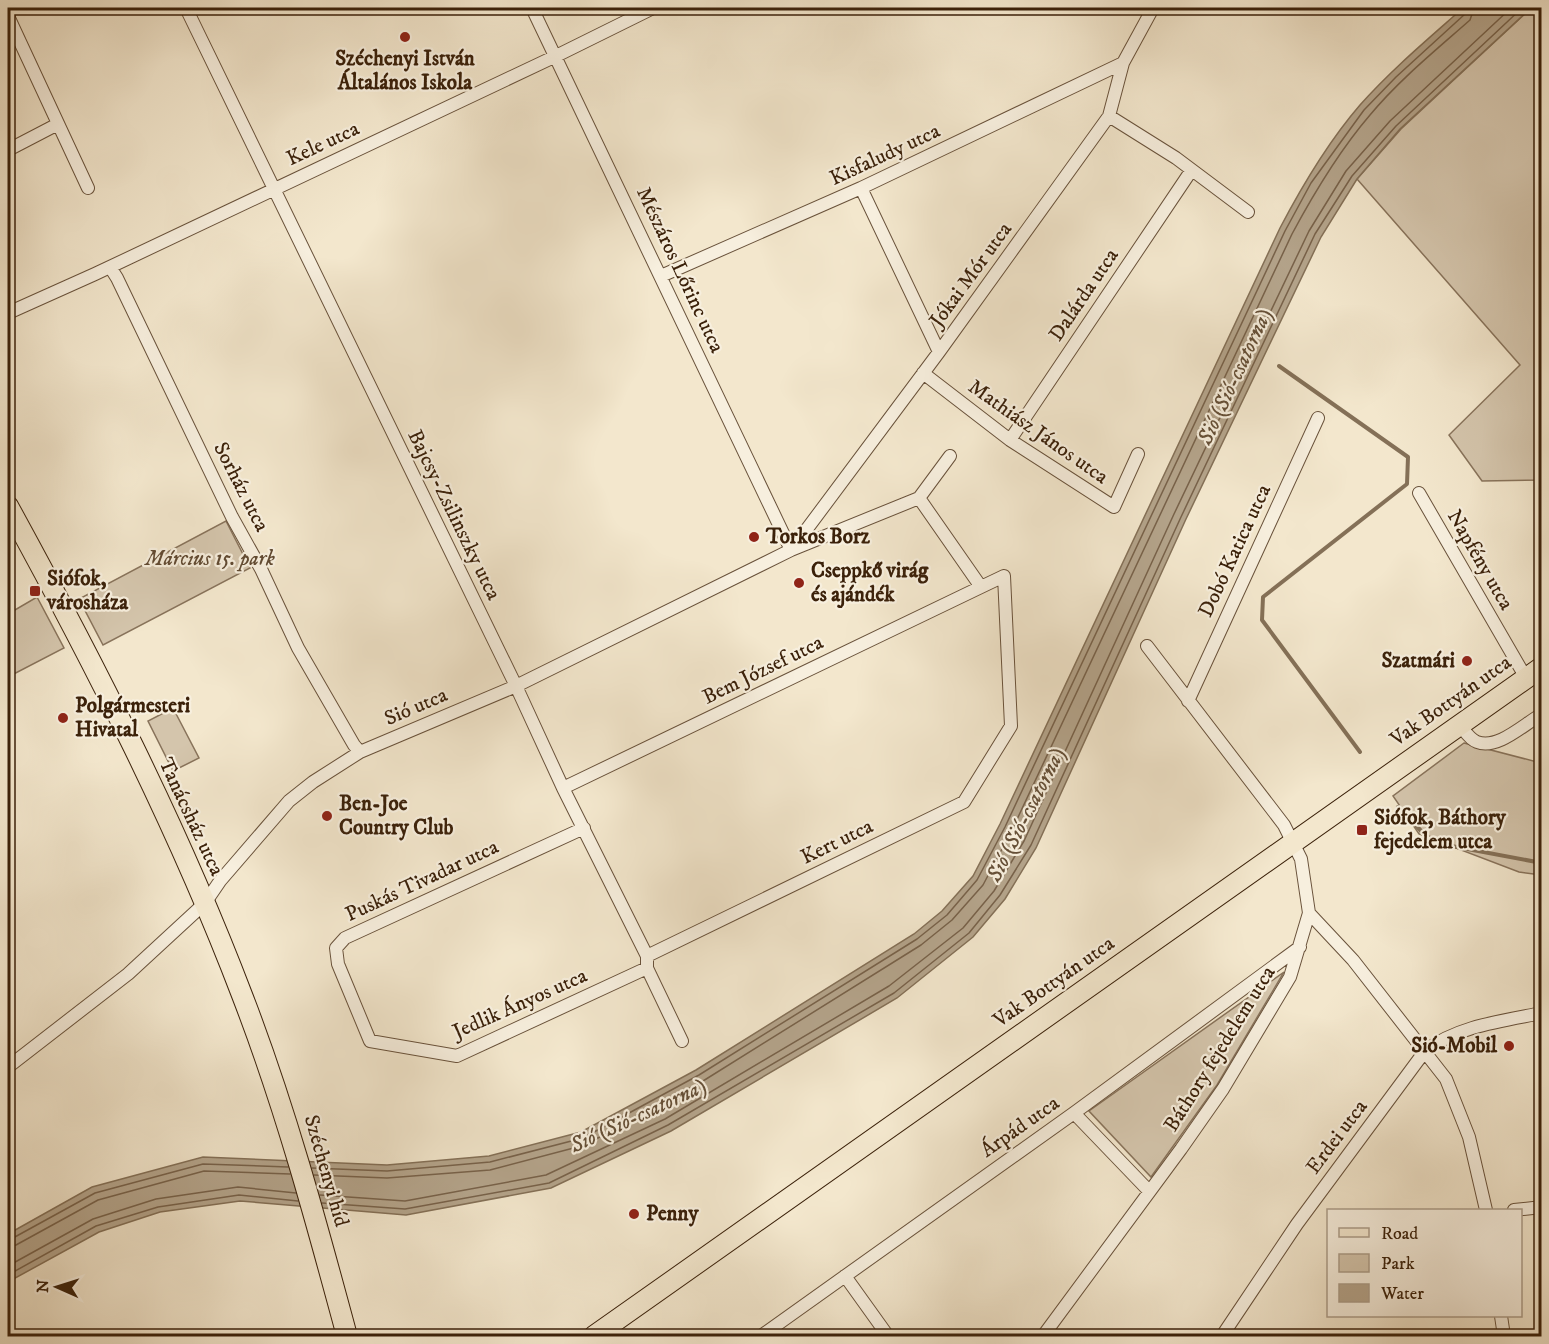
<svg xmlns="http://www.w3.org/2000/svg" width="1549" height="1344" viewBox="0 0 1549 1344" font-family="'IM FELL DW Pica',serif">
	<rect width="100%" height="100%" fill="#f3e7cd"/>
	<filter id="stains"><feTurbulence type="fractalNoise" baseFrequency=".00333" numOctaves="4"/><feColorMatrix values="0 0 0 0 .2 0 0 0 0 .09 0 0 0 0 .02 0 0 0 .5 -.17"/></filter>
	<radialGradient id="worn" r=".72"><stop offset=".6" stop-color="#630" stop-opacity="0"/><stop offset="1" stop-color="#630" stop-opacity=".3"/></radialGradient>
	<path fill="#d4c5ac" stroke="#88735b" stroke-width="1.5" d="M1531 8H1541V480L1482 481 1449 435 1520 365 1357 179 1401 129Z
		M226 521 250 568 103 645 79 599Z
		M37 597 64 648 8 677V614Z
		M173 708 199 758 173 771 148 721Z
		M1464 743 1541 763V875L1519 872 1419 834 1393 796Z
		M1284 972 1217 1085 1151 1177 1089 1111Z"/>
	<path fill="#b4a48b" stroke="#847057" stroke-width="1.5" d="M1463 8H1531L1400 129 1357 179 1321 237 1186 519 1036 848 1005 899 973 937 897 998 671 1131 551 1188 406 1215 240 1201 160 1212 99 1232 8 1282V1234L92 1187 203 1157 387 1165 489 1156 581 1132 696 1070 914 934 942 911 973 876 1000 824 1280 228C1302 186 1328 142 1360 105 1391 70 1428 39 1463 8Z"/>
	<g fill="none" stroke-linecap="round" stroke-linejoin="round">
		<path stroke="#78624a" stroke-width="1.5" d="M312 1168 387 1171 490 1162 583 1138 699 1075 917 939 947 915 977 880 1005 827 1285 231 1311 183 1364 110 1396 77 1465 14 1467 8
			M314 1175 387 1178 490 1170 585 1145 703 1081 921 945 952 920 983 885 1012 830 1292 234C1314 193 1339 151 1370 115 1399 80 1436 50 1470 20L1474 8
			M320 1195 405 1201 546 1175 665 1119 889 986 963 928 994 891 1024 841 1174 514 1309 231 1346 171 1390 121 1511 8
			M322 1203 405 1209 549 1183 668 1125 894 993 969 933 1000 895 1031 845 1181 517 1315 234 1352 176 1396 126 1522 8
			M8 1239 13 1238 95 1193 203 1164 288 1167
			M8 1247 16 1245 98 1200 204 1171 290 1174
			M8 1266 93 1219 156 1199 238 1187 296 1193
			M8 1275 96 1226 158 1207 239 1195 298 1201"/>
		<path stroke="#847057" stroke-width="4" d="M1279 366 1408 457 1407 484 1263 597 1262 620 1360 752
			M1398 807 1426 836 1446 845 1542 863"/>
		<defs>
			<path id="minor" d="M186 8 516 686 563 788 647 956V968L682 1041
				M532 8 791 550
				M8 16 88 188
				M1109 116 1176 158 1248 212
				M8 150 58 124
				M861 188 939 352
				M110 267 117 278 232 517 261 569 298 648 354 745 360 752
				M661 276 861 188 1123 63
				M8 313 95 274 556 56 653 8
				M923 373 1010 440 1114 507 1138 454
				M1010 440 1191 171
				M1419 493 1526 678
				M919 498 950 456
				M792 549 939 352 1109 116 1123 63 1153 8
				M1188 701 1318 418
				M1460 725C1465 731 1469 739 1477 742 1498 750 1524 724 1542 714
				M563 788 981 587
				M584 828 345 938 336 948 338 964 370 1041 457 1056 647 968
				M1309 913 1353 960 1446 1079 1469 1137 1486 1210
				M647 956 964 802 1011 726 1004 576 981 587 919 498
				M8 1067 128 974 205 903 220 881 289 801 313 782 360 752 516 686 791 550 919 498
				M1074 1113 1149 1191
				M1514 1210 1542 1207
				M845 1276 888 1336
				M1501 1316 1504 1336
				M761 1336 1074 1113 1300 947
				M1043 1336 1181 1149 1223 1089 1290 977 1309 913 1301 859 1284 825 1147 646
				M1222 1336 1297 1224 1425 1051C1458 1026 1502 1021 1542 1013"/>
			<path id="primary" d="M8 506C94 663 178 827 242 995 285 1106 316 1221 347 1336
				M594 1336 1542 667"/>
		</defs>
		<use href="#minor" stroke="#69523b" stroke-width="14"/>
		<use href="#primary" stroke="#3b210a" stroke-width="22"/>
		<use href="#minor" stroke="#f7efde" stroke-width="12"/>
		<use href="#primary" stroke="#f3e7cd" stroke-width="20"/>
	</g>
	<g fill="#8f2418" stroke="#f7efde" stroke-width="2">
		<circle cx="405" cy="37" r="6"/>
		<circle cx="754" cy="537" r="6"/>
		<circle cx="799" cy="583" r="6"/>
		<rect x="29" y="585" width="12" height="12" rx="3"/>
		<circle cx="1467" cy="661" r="6"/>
		<circle cx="63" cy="718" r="6"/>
		<circle cx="327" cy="816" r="6"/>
		<rect x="1356" y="824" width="12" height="12" rx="3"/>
		<circle cx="1509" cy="1046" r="6"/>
		<circle cx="634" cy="1214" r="6"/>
	</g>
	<g text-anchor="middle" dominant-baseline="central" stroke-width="4.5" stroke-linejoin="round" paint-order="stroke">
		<g font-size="21" font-weight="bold" fill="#3b210a" stroke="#f7efde" text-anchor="start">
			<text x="405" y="59" text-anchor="middle">Széchenyi István<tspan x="405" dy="24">Általános Iskola</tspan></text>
			<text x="766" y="537">Torkos Borz</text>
			<text x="811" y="571">Cseppkő virág<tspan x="811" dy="24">és ajándék</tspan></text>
			<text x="47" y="579">Siófok,<tspan x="47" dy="24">városháza</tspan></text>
			<text x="1455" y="661" text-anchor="end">Szatmári</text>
			<text x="75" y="706">Polgármesteri<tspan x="75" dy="24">Hivatal</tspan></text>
			<text x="339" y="804">Ben-Joe<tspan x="339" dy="24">Country Club</tspan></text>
			<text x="1374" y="818">Siófok, Báthory<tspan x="1374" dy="24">fejedelem utca</tspan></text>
			<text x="1497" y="1046" text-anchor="end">Sió-Mobil</text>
			<text x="646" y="1214">Penny</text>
		</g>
		<g font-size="21" fill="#3b210a" stroke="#f7efde">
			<text transform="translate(323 144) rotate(-25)">Kele utca</text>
			<text transform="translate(885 155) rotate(-25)">Kisfaludy utca</text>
			<text transform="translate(680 270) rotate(65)">Mészáros Lőrinc utca</text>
			<text transform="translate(971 275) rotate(-54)">Jókai Mór utca</text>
			<text transform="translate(1084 295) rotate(-56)">Dalárda utca</text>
			<text transform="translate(1038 432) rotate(35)">Mathiász János utca</text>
			<text transform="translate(241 487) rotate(63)">Sorház utca</text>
			<text transform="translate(454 515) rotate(64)">Bajcsy-Zsilinszky utca</text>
			<text transform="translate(1235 551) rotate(-65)">Dobó Katica utca</text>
			<text transform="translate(1480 560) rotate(60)">Napfény utca</text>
			<text transform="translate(763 670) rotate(-26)">Bem József utca</text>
			<text transform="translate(1451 701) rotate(-35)">Vak Bottyán utca</text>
			<text transform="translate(416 707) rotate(-23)">Sió utca</text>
			<text transform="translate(191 817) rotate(65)">Tanácsház utca</text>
			<text transform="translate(837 842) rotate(-26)">Kert utca</text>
			<text transform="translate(422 881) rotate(-25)">Puskás Tivadar utca</text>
			<text transform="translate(1054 982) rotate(-35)">Vak Bottyán utca</text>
			<text transform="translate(520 1004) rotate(-24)">Jedlik Ányos utca</text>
			<text transform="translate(1220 1049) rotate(-58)">Báthory fejedelem utca</text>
			<text transform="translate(1020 1127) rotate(-35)">Árpád utca</text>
			<text transform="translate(1337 1137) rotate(-53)">Erdei utca</text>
			<text transform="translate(326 1171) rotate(74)">Széchenyi híd</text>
		</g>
		<g font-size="21" font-style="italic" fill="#614a32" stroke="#f7efde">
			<text x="210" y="559">Március 15. park</text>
		</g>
		<g font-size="22" font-style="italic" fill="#654f37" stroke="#f7efde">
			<text transform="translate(1235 377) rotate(-65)">Sió (Sió-csatorna)</text>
			<text transform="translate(1026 815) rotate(-63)">Sió (Sió-csatorna)</text>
			<text transform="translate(638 1116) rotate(-25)">Sió (Sió-csatorna)</text>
		</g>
	</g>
	<rect width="1549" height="1344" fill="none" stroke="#f3e7cd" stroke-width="30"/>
	<rect x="9" y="9" width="1531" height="1326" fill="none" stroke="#3b210a" stroke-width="3"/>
	<rect x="15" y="15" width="1519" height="1314" fill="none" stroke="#3b210a" stroke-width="1.5"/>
	<rect x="1327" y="1209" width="195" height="108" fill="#f7efde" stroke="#ac9d89" stroke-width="1.5"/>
	<rect x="1339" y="1228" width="30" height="9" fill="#f3e7cd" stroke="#ac9d89" stroke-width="1.5"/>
	<text x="1381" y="1239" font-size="18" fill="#3b210a">Road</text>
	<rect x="1339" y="1254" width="30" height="18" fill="#d4c5ac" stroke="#ac9d89" stroke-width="1.5"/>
	<text x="1381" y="1269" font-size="18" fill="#3b210a">Park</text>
	<rect x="1339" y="1284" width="30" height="18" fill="#b4a48b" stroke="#ac9d89" stroke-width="1.5"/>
	<text x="1381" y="1299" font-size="18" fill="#3b210a">Water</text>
	<g transform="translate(57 1287) rotate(273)" stroke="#f7efde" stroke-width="4.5" paint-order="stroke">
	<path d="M0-4.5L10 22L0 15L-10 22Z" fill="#3b210a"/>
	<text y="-9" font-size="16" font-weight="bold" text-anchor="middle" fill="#3b210a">N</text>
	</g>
	<rect width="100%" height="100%" filter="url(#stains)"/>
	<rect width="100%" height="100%" fill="url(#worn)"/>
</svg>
